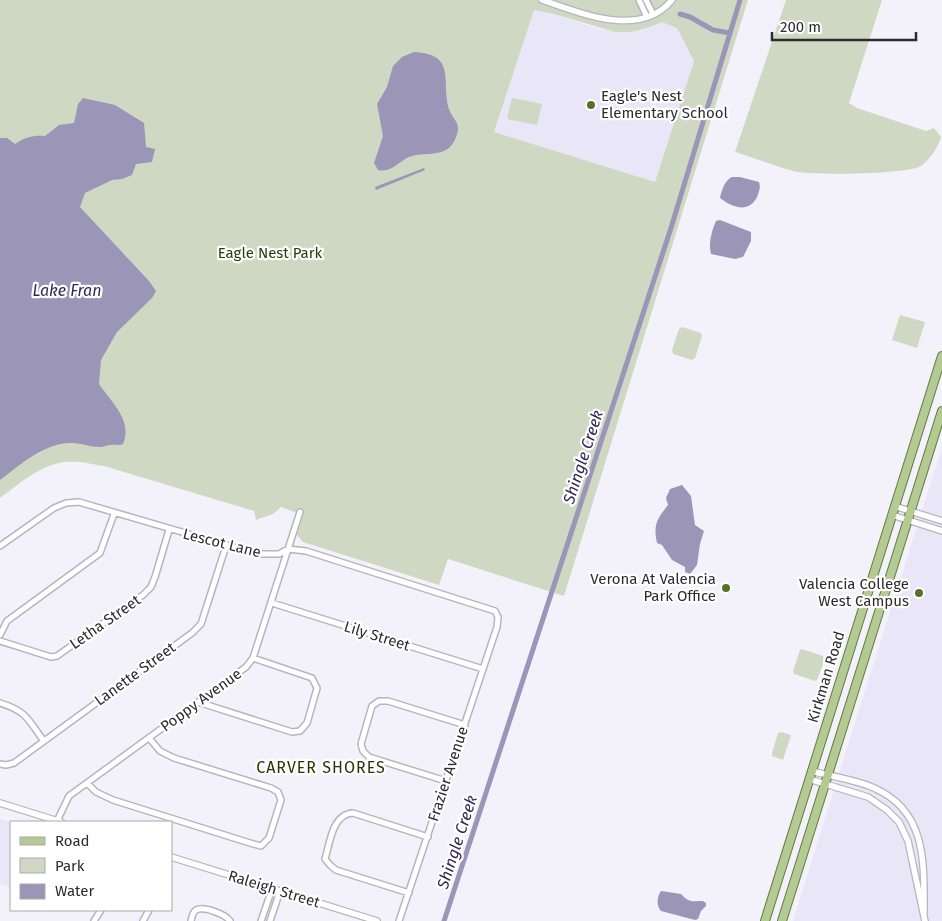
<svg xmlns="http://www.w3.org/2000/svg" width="942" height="921" viewBox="0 0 942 921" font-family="'Fira Sans',sans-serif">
	<rect width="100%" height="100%" fill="#f3f2fb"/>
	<path fill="#e9e7f7" d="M534 9 554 14 599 29 631 32 647 28 662 22 677 27 694 61 655 182 494 132Z
		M942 448V921H793L850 738Z
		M0 819 11 822V887L0 884Z"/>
	<path fill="#cfd8c3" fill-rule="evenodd" d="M0 0H748L564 596 448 559 439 585 303 542 297 535 303 515 281 507 273 514 256 520 254 511 104 466C91 464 77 460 65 462 40 465 19 484 0 498ZM534 10 554 14 615 32H631L647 28 662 22 677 28 694 61 655 182 494 132Z
		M786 0H882L849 103 857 108 926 131 934 128 941 137C938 147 929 162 919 167 902 174 812 176 793 171 774 166 755 158 735 152Z
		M512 98 542 104 537 125 507 119Z
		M900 315 925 322 917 348 892 340Z
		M682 327 701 333 702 336 695 358 692 360 673 354 672 350 679 329Z
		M802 649 823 656 824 661 817 680 815 681 794 674 793 671 800 650Z
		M781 732 791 735 783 760 772 756V753L778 733Z"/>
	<path fill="#9b96b7" d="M414 52C457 54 441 81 449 109 453 121 462 122 456 137 455 140 453 144 450 147 439 157 422 152 409 157 398 162 391 173 378 170L374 163 383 136 377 104 387 87 393 66 402 57Z
		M83 98 115 105 144 123 146 147 155 149 152 162 136 164 132 175 122 179 112 180 85 193 80 207 149 281 156 291 152 298 117 332 101 360 99 384C111 402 133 420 123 444 119 446 116 444 111 445 107 445 104 447 100 447 90 447 81 443 72 443 45 442 20 465 0 480V138H7L15 144C25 137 34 135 45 136L59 125 74 123 78 104Z
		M424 168 425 170 376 190 375 187Z
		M732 177H740L759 182C761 188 759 191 757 197 749 214 731 207 720 198 721 191 725 180 732 177Z
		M720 220 751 232V241L743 257 735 259 711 254C708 244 712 230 716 221Z
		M682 485 691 496 695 525 704 531 700 544 697 565 690 574 685 572V567L672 560 662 545 657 543C653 525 657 519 668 505L666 498 670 489Z
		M661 891 681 894C689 903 692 901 703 901L706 903V906L701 911 698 919 695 920 661 911C656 906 657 896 661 891Z"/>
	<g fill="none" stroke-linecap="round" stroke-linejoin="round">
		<path stroke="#9b96b7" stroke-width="5" d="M680 14 690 17 713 30 730 33
			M444 921 671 228 740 0"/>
		<defs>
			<path id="minor" d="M639 0 647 17
				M646 0 653 14
				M0 546 54 508 66 503 79 502 257 554H279L288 549 306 551 495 611 498 617 497 627 399 921
				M272 603 483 669
				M0 635 7 621 100 553 114 514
				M0 641 51 657 57 656 143 595 151 587 155 577 169 530
				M198 702 292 732 300 731 307 723 317 688 312 678 253 658
				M0 703C26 711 28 719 43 740
				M0 764 6 765 14 763 192 633 201 624 226 546
				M446 781 369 757 363 751 361 744 372 706 379 701H388L465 725
				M87 783 96 792 113 800 250 843 261 846 269 838 281 800 278 792 271 788 174 758 160 751 149 738
				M57 821 69 796 246 667 253 658 300 512
				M409 893 336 870 330 865 325 859C330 843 332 814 353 813L428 837
				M94 921 101 910
				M143 921 149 910
				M191 921C192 917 192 913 196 910 204 906 225 914 230 921
				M261 921 272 889
				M270 921 280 891"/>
			<path id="tertiary" d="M542 0C581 13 640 39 672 0
				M894 506 942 521
				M892 515 942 531
				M811 771C830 776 857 780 874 788 927 811 924 863 924 912
				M809 779 868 797 887 810 899 822 908 841 925 921
				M0 803 61 822
				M171 857 377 921"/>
			<path id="primary" d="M765 921 942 356
				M782 921 942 411"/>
		</defs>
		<use href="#minor" stroke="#b6b5bd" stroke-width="8"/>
		<use href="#tertiary" stroke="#b6b5bd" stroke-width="8"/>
		<use href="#primary" stroke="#637b40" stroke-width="10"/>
		<use href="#minor" stroke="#fff" stroke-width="5"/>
		<use href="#tertiary" stroke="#fff" stroke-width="5.5"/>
		<use href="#primary" stroke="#b3ca92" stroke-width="8"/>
	</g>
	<g fill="#547125" stroke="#fff" stroke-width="2">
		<circle cx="591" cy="105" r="5"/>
		<circle cx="726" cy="588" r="5"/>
		<circle cx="919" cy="593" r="5"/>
	</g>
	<g text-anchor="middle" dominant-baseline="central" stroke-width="4.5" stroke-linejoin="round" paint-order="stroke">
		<g font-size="15" fill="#2c2b2e" stroke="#fff" text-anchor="end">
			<text x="601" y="96" text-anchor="start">Eagle's Nest<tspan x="601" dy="17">Elementary School</tspan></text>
			<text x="716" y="579">Verona At Valencia<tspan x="716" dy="17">Park Office</tspan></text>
			<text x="909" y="584">Valencia College<tspan x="909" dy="17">West Campus</tspan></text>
		</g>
		<g font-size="15" fill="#2a3c08" stroke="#fff">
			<text x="270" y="253">Eagle Nest Park</text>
		</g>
		<g font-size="15" fill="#2c2b2e" stroke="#fff">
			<text transform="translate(222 543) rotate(14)">Lescot Lane</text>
			<text transform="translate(105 622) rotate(-35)">Letha Street</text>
			<text transform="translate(377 636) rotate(17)">Lily Street</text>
			<text transform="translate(135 674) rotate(-36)">Lanette Street</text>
			<text transform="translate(826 677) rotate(-73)">Kirkman Road</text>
			<text transform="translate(201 700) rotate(-36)">Poppy Avenue</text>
			<text transform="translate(448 774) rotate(-72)">Frazier Avenue</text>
			<text transform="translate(274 889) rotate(17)">Raleigh Street</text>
		</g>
		<g font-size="16" font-style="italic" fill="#322754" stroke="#fff">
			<text x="67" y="290">Lake Fran</text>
			<text transform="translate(583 457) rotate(-72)">Shingle Creek</text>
			<text transform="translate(457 842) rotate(-72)">Shingle Creek</text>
		</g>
		<g font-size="16" letter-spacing="1" fill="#253700" stroke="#fff">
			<text x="321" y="767">CARVER SHORES</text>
		</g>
	</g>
	<rect x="10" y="821" width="162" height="90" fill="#ffffff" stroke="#abaaab"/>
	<rect x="20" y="837" width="25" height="8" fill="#b3ca92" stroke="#abaaab"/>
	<text x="55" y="846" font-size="15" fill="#2c2b2e">Road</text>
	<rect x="20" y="858" width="25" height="15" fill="#cfd8c3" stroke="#abaaab"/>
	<text x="55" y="871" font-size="15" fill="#2c2b2e">Park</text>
	<rect x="20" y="884" width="25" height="15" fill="#9b96b7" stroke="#abaaab"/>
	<text x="55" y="896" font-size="15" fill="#2c2b2e">Water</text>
	<path d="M772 32v8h144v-8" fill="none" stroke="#2c2b2e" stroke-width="2.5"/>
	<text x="780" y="32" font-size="15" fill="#2c2b2e" stroke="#ffffff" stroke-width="4" paint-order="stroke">200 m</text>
</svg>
